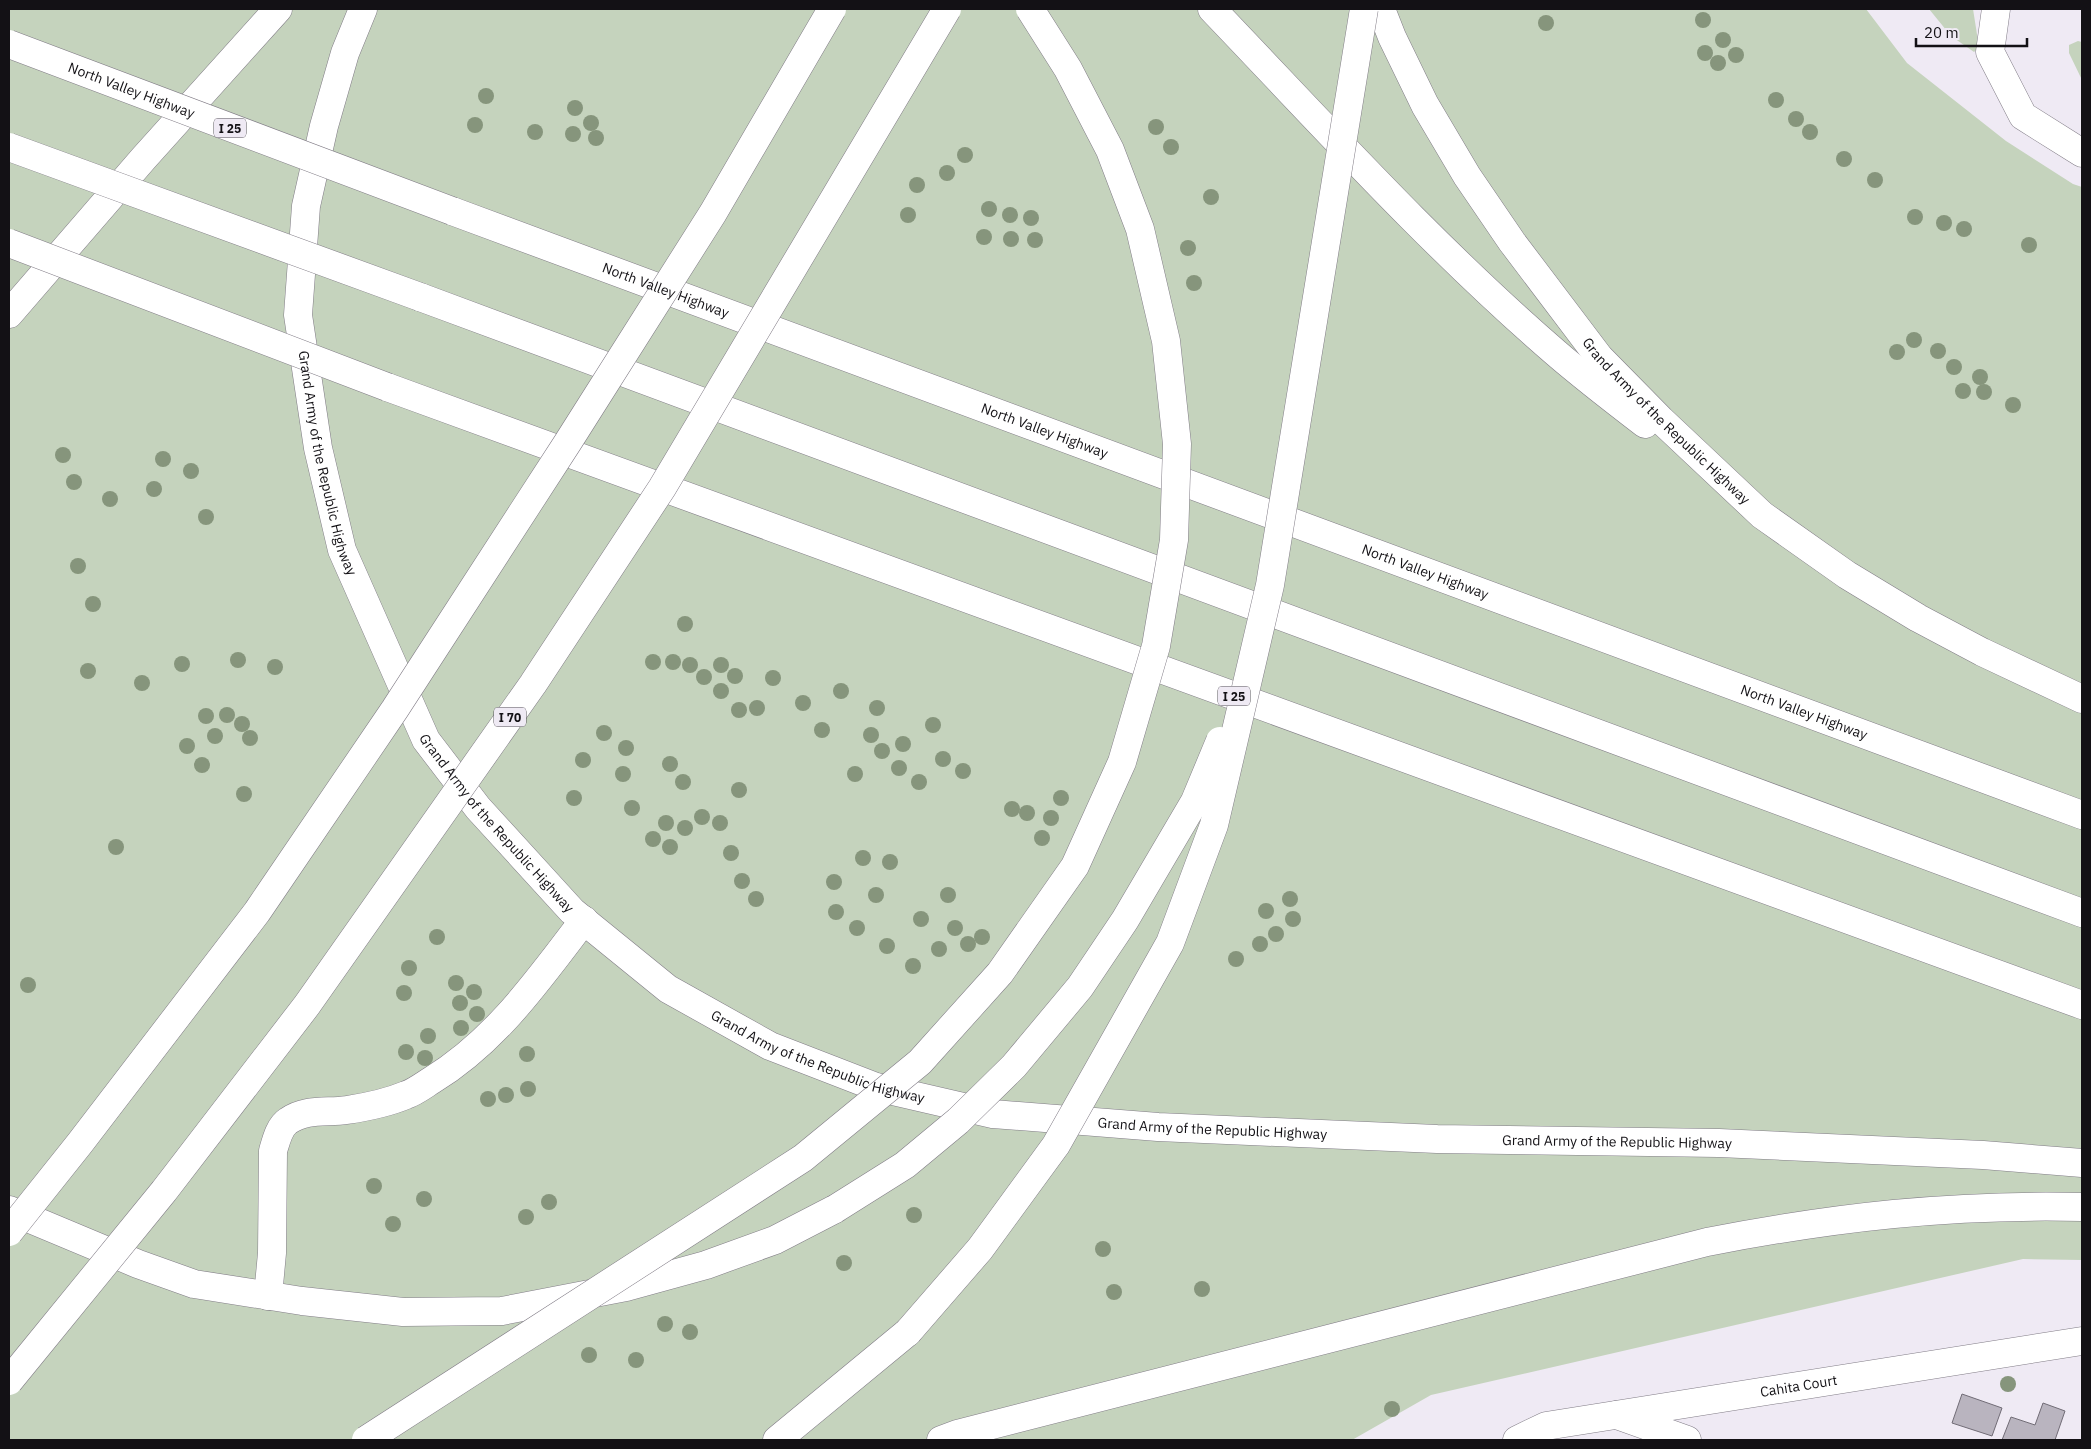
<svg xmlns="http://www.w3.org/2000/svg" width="2091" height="1449" viewBox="0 0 2091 1449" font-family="'IBM Plex Sans',sans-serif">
	<rect width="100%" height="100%" fill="#efeaf4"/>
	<path fill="#c5d3bd" d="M9 9H1866L1907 63 2006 141 2073 184 2082 187V1260L2023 1259 1431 1395 1352 1440H9Z
		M1929 9H1973L1979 47 1974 52 1951 36Z
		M2078 41 2082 42V80L2069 53V45Z"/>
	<path fill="#b9b4bf" stroke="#716c76" d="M1962 1394 2002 1408 1992 1436 1952 1423Z
		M2043 1403 2065 1411 2055 1440H2002L2011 1417 2035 1425Z"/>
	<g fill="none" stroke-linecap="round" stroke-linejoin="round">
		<defs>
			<g id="minor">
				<path d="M1996 9 1990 52 2023 116 2082 153"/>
				<path d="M268 1296 272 1253 273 1151C276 1141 279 1127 288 1121 306 1108 327 1113 347 1110 367 1107 387 1103 406 1095 415 1092 424 1085 432 1080 496 1041 539 979 584 920"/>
				<path d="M1617 1415 1687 1440"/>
				<path id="s1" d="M1517 1440 1546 1426 2082 1341"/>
			</g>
			<g id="highway">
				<path id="s2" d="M363 9 345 53 324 126 306 206 298 315 318 448 342 550 426 740 478 808 572 911 668 989 770 1046 876 1087 993 1114 1158 1127 1437 1139 1719 1143 1983 1155 2082 1163"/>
				<path d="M1212 9C1324 126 1433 247 1556 353 1585 378 1615 401 1645 424"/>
				<path id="s3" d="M1381 9 1392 37 1425 105 1467 176 1512 242 1599 357 1661 420 1762 515 1847 575 1918 618 1982 652 2082 699"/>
				<path id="s4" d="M452 211 2082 815"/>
				<path d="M420 297 2082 913"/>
				<path d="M9 314 143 159 278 9"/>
				<path d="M387 387 2082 1005"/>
				<path d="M9 1210 138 1264 194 1284 302 1301 403 1312 502 1311 626 1287 706 1265 775 1240 835 1209"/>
				<path d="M777 1440 908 1332"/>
				<path d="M941 1440 957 1434 1707 1242C1835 1217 1952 1204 2082 1207"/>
			</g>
		</defs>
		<use href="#minor" stroke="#817c86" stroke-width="29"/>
		<use href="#highway" stroke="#817c86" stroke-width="29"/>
		<use href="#minor" stroke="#fff" stroke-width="28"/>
		<use href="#highway" stroke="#fff" stroke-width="28"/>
		<defs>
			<g id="highway-bridge">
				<path id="s5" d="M9 44 452 211"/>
				<path d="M9 147 420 297"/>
				<path d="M9 243 387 387"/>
				<path d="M835 1209 905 1165 958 1121 1014 1066 1080 987 1125 920 1195 801 1220 741"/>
				<path d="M9 1232 80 1143 257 912 395 709 568 442 713 213 832 9"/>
				<path d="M908 1332 980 1249 1056 1145 1170 943 1214 825 1270 585 1364 9"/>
				<path d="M9 1381 164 1191 307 1005 533 684 662 488 947 9"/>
				<path d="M366 1440 803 1158 920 1062 1000 973 1075 866 1122 762 1156 646 1174 540 1177 444 1166 341 1140 229 1110 150 1068 69 1030 9"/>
			</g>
		</defs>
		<use href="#highway-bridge" stroke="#817c86" stroke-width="29" stroke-linecap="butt"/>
		<use href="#highway-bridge" stroke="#fff" stroke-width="28"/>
	</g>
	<g fill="#86957c">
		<circle cx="1703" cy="20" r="8"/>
		<circle cx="1546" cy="23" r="8"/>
		<circle cx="1723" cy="40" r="8"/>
		<circle cx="1705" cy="53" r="8"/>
		<circle cx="1736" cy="55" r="8"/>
		<circle cx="1718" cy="63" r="8"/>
		<circle cx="486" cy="96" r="8"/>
		<circle cx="1776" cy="100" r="8"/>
		<circle cx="575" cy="108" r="8"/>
		<circle cx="1796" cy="119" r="8"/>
		<circle cx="591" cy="123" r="8"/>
		<circle cx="475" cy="125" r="8"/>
		<circle cx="1156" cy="127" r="8"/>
		<circle cx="535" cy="132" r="8"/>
		<circle cx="1810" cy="132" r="8"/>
		<circle cx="573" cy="134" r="8"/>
		<circle cx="596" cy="138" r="8"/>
		<circle cx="1171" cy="147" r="8"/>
		<circle cx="965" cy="155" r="8"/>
		<circle cx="1844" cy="159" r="8"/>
		<circle cx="947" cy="173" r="8"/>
		<circle cx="1875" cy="180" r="8"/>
		<circle cx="917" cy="185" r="8"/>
		<circle cx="1211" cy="197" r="8"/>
		<circle cx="989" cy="209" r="8"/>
		<circle cx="908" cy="215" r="8"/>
		<circle cx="1010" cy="215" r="8"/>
		<circle cx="1915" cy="217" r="8"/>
		<circle cx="1031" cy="218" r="8"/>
		<circle cx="1944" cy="223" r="8"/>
		<circle cx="1964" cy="229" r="8"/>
		<circle cx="984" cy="237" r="8"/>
		<circle cx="1011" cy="239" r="8"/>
		<circle cx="1035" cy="240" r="8"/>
		<circle cx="2029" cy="245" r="8"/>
		<circle cx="1188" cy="248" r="8"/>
		<circle cx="1194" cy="283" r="8"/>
		<circle cx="1914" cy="340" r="8"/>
		<circle cx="1938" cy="351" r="8"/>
		<circle cx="1897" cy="352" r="8"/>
		<circle cx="1954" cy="367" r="8"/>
		<circle cx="1980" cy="377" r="8"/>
		<circle cx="1963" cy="391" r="8"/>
		<circle cx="1984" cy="392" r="8"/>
		<circle cx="2013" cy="405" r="8"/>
		<circle cx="63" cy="455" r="8"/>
		<circle cx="163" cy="459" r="8"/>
		<circle cx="191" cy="471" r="8"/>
		<circle cx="74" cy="482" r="8"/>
		<circle cx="154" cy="489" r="8"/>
		<circle cx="110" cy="499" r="8"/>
		<circle cx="206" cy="517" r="8"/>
		<circle cx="78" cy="566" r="8"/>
		<circle cx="93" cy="604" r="8"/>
		<circle cx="685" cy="624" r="8"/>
		<circle cx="238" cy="660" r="8"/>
		<circle cx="653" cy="662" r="8"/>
		<circle cx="673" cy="662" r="8"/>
		<circle cx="182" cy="664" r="8"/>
		<circle cx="690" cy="665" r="8"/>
		<circle cx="721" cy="665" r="8"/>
		<circle cx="275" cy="667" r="8"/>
		<circle cx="88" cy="671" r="8"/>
		<circle cx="735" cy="676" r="8"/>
		<circle cx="704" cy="677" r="8"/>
		<circle cx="773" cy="678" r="8"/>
		<circle cx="142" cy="683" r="8"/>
		<circle cx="721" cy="691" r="8"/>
		<circle cx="841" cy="691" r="8"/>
		<circle cx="803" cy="703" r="8"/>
		<circle cx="757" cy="708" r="8"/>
		<circle cx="877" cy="708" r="8"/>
		<circle cx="739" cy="710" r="8"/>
		<circle cx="227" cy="715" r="8"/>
		<circle cx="206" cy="716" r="8"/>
		<circle cx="242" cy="724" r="8"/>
		<circle cx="933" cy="725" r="8"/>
		<circle cx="822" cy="730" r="8"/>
		<circle cx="604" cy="733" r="8"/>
		<circle cx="871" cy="735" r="8"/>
		<circle cx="215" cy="736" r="8"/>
		<circle cx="250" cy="738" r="8"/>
		<circle cx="903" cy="744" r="8"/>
		<circle cx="187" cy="746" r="8"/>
		<circle cx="626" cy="748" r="8"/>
		<circle cx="882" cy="751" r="8"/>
		<circle cx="943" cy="759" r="8"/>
		<circle cx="583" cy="760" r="8"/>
		<circle cx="670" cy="764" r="8"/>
		<circle cx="202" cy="765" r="8"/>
		<circle cx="899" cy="768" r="8"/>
		<circle cx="963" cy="771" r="8"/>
		<circle cx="623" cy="774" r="8"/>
		<circle cx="855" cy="774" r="8"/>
		<circle cx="683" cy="782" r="8"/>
		<circle cx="919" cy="782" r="8"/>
		<circle cx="739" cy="790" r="8"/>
		<circle cx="244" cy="794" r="8"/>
		<circle cx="574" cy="798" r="8"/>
		<circle cx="1061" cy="798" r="8"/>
		<circle cx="632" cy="808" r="8"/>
		<circle cx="1012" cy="809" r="8"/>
		<circle cx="1027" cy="813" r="8"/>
		<circle cx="702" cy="817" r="8"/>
		<circle cx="1051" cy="818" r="8"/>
		<circle cx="666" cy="823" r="8"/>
		<circle cx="720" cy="823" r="8"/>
		<circle cx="685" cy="828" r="8"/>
		<circle cx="1042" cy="838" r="8"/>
		<circle cx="653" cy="839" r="8"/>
		<circle cx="116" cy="847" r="8"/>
		<circle cx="670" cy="847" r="8"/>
		<circle cx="731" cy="853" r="8"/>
		<circle cx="863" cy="858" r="8"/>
		<circle cx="890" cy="862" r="8"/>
		<circle cx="742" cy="881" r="8"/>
		<circle cx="834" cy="882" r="8"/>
		<circle cx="876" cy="895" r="8"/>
		<circle cx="948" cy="895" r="8"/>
		<circle cx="756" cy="899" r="8"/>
		<circle cx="1290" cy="899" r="8"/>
		<circle cx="1266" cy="911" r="8"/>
		<circle cx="836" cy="912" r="8"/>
		<circle cx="921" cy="919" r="8"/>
		<circle cx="1293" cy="919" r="8"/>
		<circle cx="857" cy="928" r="8"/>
		<circle cx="955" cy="928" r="8"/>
		<circle cx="1276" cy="934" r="8"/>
		<circle cx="437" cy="937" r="8"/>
		<circle cx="982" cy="937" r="8"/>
		<circle cx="968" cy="944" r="8"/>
		<circle cx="1260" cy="944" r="8"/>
		<circle cx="887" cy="946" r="8"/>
		<circle cx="939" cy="949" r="8"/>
		<circle cx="1236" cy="959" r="8"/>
		<circle cx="913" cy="966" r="8"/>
		<circle cx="409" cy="968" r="8"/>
		<circle cx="456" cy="983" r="8"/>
		<circle cx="28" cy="985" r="8"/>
		<circle cx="474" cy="992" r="8"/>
		<circle cx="404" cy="993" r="8"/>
		<circle cx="460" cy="1003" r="8"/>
		<circle cx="477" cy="1014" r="8"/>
		<circle cx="461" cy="1028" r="8"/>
		<circle cx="428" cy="1036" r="8"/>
		<circle cx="406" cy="1052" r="8"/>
		<circle cx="527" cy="1054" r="8"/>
		<circle cx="425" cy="1058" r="8"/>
		<circle cx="528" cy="1089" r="8"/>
		<circle cx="506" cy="1095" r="8"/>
		<circle cx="488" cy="1099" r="8"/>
		<circle cx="374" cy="1186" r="8"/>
		<circle cx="424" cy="1199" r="8"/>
		<circle cx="549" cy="1202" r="8"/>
		<circle cx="914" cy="1215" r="8"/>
		<circle cx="526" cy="1217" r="8"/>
		<circle cx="393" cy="1224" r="8"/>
		<circle cx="1103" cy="1249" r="8"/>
		<circle cx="844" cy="1263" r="8"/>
		<circle cx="1202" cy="1289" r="8"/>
		<circle cx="1114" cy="1292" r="8"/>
		<circle cx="665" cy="1324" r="8"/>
		<circle cx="690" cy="1332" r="8"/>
		<circle cx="589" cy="1355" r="8"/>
		<circle cx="636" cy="1360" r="8"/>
		<circle cx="2008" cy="1384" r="8"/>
		<circle cx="1392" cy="1409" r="8"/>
	</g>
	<g text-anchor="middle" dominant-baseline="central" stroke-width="4" stroke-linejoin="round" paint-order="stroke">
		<g fill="#efeaf4" stroke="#555258" stroke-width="1">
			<rect x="214" y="118.5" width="32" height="19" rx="4"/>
			<rect x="1218" y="686.5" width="32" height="19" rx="4"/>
			<rect x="494" y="707.5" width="32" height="19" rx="4"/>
		</g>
		<g font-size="12" font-weight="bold" fill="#131115">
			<text x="230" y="128">I 25</text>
			<text x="1234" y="696">I 25</text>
			<text x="510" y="717">I 70</text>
		</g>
		<g font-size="14" fill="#131115" stroke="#efeaf4">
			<text stroke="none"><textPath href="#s5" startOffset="131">North Valley Highway</textPath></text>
			<text stroke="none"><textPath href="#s4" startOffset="228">North Valley Highway</textPath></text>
			<text stroke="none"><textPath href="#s3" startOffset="505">Grand Army of the Republic Highway</textPath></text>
			<text stroke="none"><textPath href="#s4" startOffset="632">North Valley Highway</textPath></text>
			<text stroke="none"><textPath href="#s2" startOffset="466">Grand Army of the Republic Highway</textPath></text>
			<text stroke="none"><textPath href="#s4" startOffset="1038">North Valley Highway</textPath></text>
			<text stroke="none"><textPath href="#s4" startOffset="1442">North Valley Highway</textPath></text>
			<text stroke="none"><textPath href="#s2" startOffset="871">Grand Army of the Republic Highway</textPath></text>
			<text stroke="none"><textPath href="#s2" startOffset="1276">Grand Army of the Republic Highway</textPath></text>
			<text stroke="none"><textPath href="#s2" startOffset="1681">Grand Army of the Republic Highway</textPath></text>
			<text stroke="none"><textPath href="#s2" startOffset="2086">Grand Army of the Republic Highway</textPath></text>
			<text stroke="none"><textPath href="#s1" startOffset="288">Cahita Court</textPath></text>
		</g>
	</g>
	<rect width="2091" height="1449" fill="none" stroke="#131115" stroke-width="20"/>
	<path d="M1916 38v8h111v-8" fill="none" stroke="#131115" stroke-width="2.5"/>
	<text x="1924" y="38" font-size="15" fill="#131115" stroke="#efeaf4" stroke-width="4" paint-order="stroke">20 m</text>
</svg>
